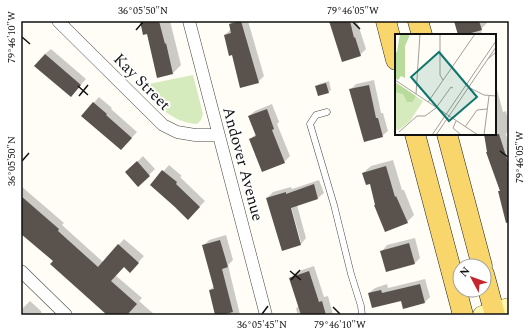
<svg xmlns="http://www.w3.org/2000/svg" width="530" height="336" viewBox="0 0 530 336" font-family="Spectral,serif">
	<rect width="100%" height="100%" fill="#fffdf5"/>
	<path fill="#d5ebbd" d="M193 75 203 114 201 120 197 124C170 122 157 104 139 86Z"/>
	<path fill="#0003" fill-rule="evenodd" d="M141 21H170L181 65 172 74Z
		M233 21H248L264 76 258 82 233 54 225 35 230 30V24Z
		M331 21H357L366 49 360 55Z
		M455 21H486L487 23 481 29 482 35H458Z
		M51 49 86 79 76 90 45 54Z
		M374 80 381 113H383L388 131 382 136 350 90 356 84Z
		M329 81 331 90 328 92 316 86 319 84Z
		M495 82 503 112 506 111 509 126V130L506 134 509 143V230L499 192 500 190 485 134H495Z
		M99 97 112 108 111 109 137 132 127 143 82 116Z
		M272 104 279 122 277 124 290 156 284 162 250 139 256 134 249 116 255 111Z
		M143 156 155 169 139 185 132 167Z
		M393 160 402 190H404L414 215 407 222 363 173 371 166Z
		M169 165 182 176 180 177 205 201 188 219 151 185Z
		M319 180 324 193 318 198 297 205 306 238 301 244 282 249 267 198 273 192 291 187 292 189ZM290 203 301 242H299L288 204Z
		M21 186 64 223 62 225 103 262 124 239 144 256 135 266H124L115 275 142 298 139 301 155 315H103L106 312 54 261 21 232Z
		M226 235 233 260 228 265 240 315H216L210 290 214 286 203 246 209 240Z
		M415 238 420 258 415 263 382 251 387 245Z
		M314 266 324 297 328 296 333 315H298L296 309 299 305 290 278 296 272Z
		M425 279 430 297 424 303 402 300 369 293 375 288 387 284 388 288Z
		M30 301 42 312 39 315H21V310Z"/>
	<path fill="#5a524d" d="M140 21H159L165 44 166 43 173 74 157 78 147 34 143 35Z
		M241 21 259 83 240 88 232 55 229 56 224 35 231 33 229 24Z
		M329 21H350L354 38 355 37 361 56 342 62Z
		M454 21H479L482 30 464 35H458Z
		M45 54 81 85 71 97 34 66Z
		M326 83 329 93 318 96 315 86Z
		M369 85 376 118H378L383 137 364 142 349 89Z
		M93 102 107 114 106 115 132 138 121 150 81 116Z
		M267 109 274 129 272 130 285 163 262 172 249 139 256 136 248 116Z
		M484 134H499L509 165V222L506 223 498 191H500L486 152H487Z
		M137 161 150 176 138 187 125 172Z
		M386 166 395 197 396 196 408 223 385 232 374 205H375L370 184 366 185 362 173Z
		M162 170 177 182 176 184 200 207 188 220 175 207 150 185Z
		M314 184 318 199 291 208 301 245 282 251 266 198 286 192V194Z
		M21 196 59 229 58 231 98 267 118 244 139 263 130 273 124 267 111 281 137 304 127 315H107L50 264 53 261 21 234Z
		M220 240 228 267 222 269 233 312 222 315H215L209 290 214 289 202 245Z
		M409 243 415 264 386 272 380 251Z
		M309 271 319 302 322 301 326 315H301L289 278Z
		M420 284 425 303 403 309 401 301 372 308 368 293 381 290 382 293Z"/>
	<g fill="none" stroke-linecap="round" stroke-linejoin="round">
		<defs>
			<path id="lane" d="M327 112 316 115 310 124 334 205 351 274 361 306 362 315"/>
			<path id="street" d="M58 21 163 125 177 132 195 135H218
				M189 21 266 315
				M21 271 66 315"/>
			<path id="secondary" d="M482 315 509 307"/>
			<path id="primary" d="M386 21 396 60
				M418 21 422 35
				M415 134 463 315
				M447 134 482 266
				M484 274 495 315"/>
		</defs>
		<use href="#lane" stroke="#444" stroke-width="7"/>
		<use href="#street" stroke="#444" stroke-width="13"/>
		<use href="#secondary" stroke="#333" stroke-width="19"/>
		<use href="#primary" stroke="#222" stroke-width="21"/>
		<use href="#lane" stroke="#fff" stroke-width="6"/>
		<use href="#street" stroke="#fff" stroke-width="12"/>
		<use href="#secondary" stroke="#fff6b0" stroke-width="18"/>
		<use href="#primary" stroke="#f9d66b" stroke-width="20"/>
	</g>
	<path fill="none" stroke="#111" stroke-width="1.5" d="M353 22 360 29M136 30 143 22M22 37 30 44M78 86 88 95M79 96 88 85M500 151 508 157M22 161 29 153M290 271 301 280M291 280 300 270M333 307 340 314M262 314 268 306"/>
	<g text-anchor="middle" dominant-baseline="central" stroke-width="4" stroke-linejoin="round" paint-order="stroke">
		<g font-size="16" fill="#111" stroke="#fff">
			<text transform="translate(142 82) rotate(45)">Kay Street</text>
			<text transform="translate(243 164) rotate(75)">Andover Avenue</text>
		</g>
	</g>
	<g transform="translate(395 34)">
		<rect width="101" height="101" fill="#fffdf5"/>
		<path d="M0 48 28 67 15 87 4 96 0 95Z" fill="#d5ebbd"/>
		<path d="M5 0H14V3L10 12V44L6 42 3 46 0 44V18H2ZM0 48 21 62 17 68H12L8 60 0 58Z" fill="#b9dc9c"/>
		<path fill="none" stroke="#a09f9a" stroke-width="1" d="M45 0V41L48 46M92 26 101 18M0 46 83 101M73 53 89 61 101 62M21 60 25 0M33 68 80 0M61 87 58 94 66 101M70 93 82 76 92 75M4 98 22 82H30L41 74 56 53 58 54M37 101 101 7M41 101 101 13M89 101 94 62"/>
		<path fill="#0f766e" fill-opacity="0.15" stroke="#0f766e" stroke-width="2" d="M44 18 82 63 54 87 16 43Z"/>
		<rect width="101" height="101" fill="none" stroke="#111" stroke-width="2"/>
	</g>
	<rect width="530" height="336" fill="none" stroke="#ffffff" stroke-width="44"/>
	<g transform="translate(472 278) rotate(311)"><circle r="19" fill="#ffffff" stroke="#a0a0a0"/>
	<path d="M0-3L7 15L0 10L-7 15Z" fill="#c4262e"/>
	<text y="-6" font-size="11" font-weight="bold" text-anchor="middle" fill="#111111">N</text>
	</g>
	<rect x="22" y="22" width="486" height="292" fill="none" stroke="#111" stroke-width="1.5"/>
	<g font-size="10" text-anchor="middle" fill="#111">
		<text x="143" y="14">36°05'50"N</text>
		<text x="353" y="14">79°46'05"W</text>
		<text transform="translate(11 37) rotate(-90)" y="4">79°46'10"W</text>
		<text transform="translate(519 157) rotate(-90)" y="4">79°46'05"W</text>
		<text transform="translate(11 161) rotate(-90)" y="4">36°05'50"N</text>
		<text x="262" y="328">36°05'45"N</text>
		<text x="340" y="328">79°46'10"W</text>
	</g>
</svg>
